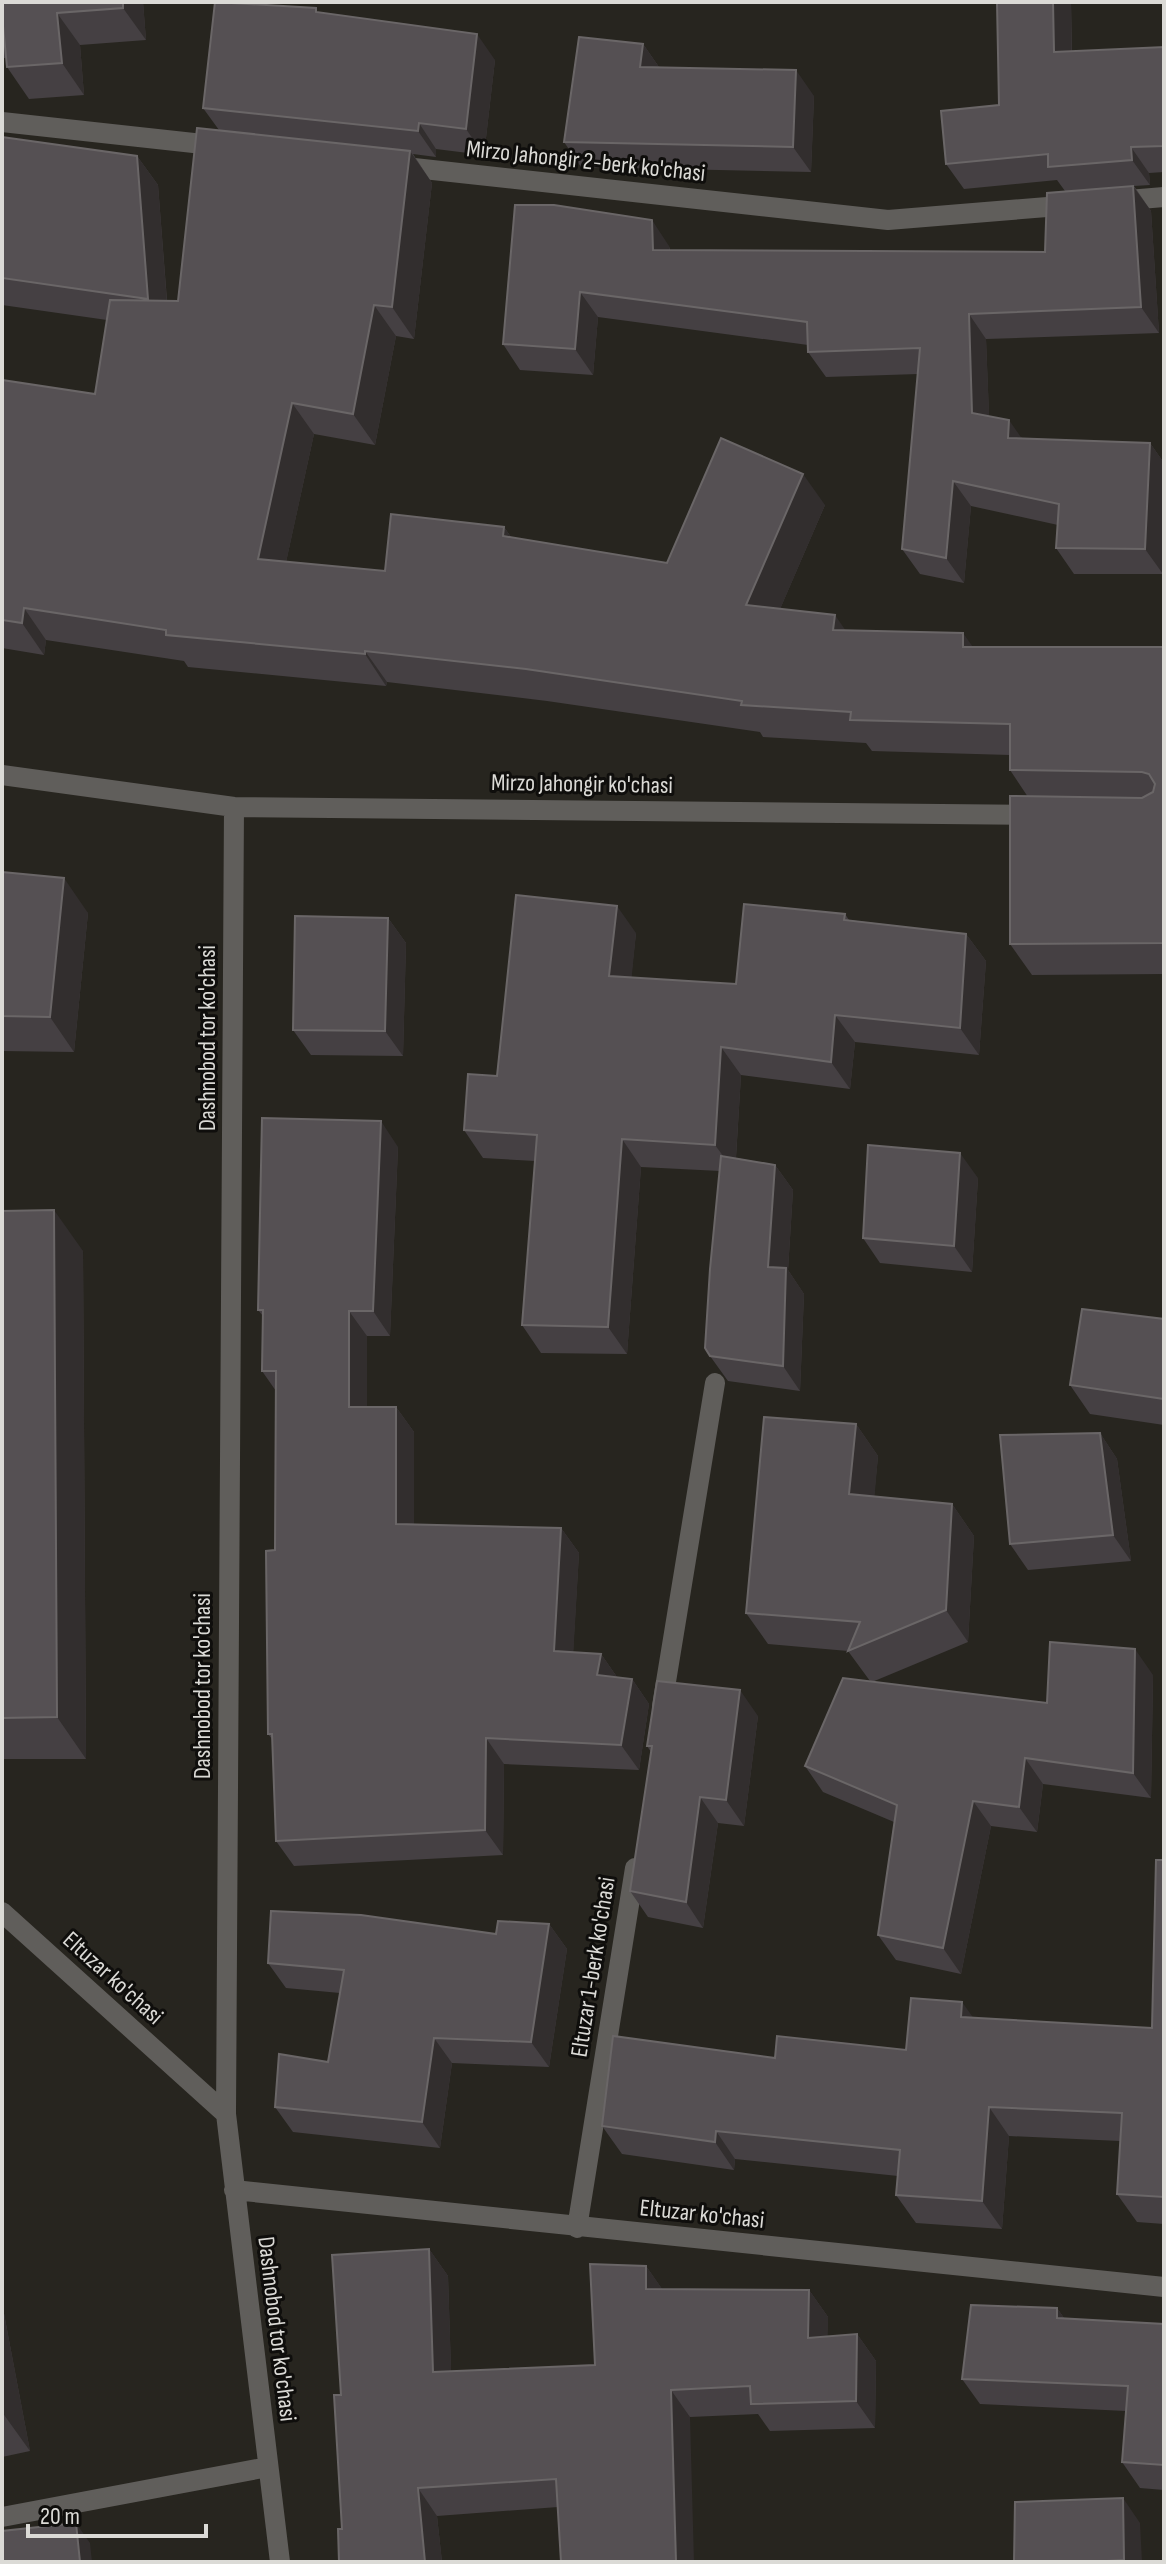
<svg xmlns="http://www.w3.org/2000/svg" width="1166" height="2564" viewBox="0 0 1166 2564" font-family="'Sofia Sans Condensed',sans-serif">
	<rect width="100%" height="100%" fill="#27251f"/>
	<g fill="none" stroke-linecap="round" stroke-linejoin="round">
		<path stroke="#605e5b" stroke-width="20" d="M2 122 221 146
			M396 166 888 220 1072 205
			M1116 201 1164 197
			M2 775 234 807 1036 815
			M234 807 226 2114 280 2562
			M662 1706 715 1383
			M2 1912 226 2114
			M234 2190 1164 2287
			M577 2228 635 1868
			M2 2517 268 2467"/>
	</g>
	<path fill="#454043" d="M2 2H143L146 40 80 45 84 95 29 99 7 67 6 58H2Z
		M997 2H1071L1072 51 1164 47V172L1149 173 1150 185 1134 186 1151 211 1159 333 986 339 989 416 1022 438 1150 443 1164 463 1163 574H1074L1056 548 1058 525 971 506 964 583 920 574 902 549 918 374 826 377 808 352V345L598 317 593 375 520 370 503 344 515 205 669 246 670 250 1045 252 1065 191 1057 180 964 189 946 164 999 105Z
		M319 12 495 60 484 155 436 149V157L413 154 432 183 414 339 396 336 375 445 314 434 286 562 385 571 504 527 511 537 667 563 825 505 780 609 846 631 973 647H1164V974L1032 975 1010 944 1028 797 1010 770V755L872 751 866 743 763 737 760 732 547 701 387 682 386 686 188 667 184 661 46 640 44 655 2 648V380L95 394 107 320 2 305V137L137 156 158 185 167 300 178 301 219 130 203 108Z
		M643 44 659 67 814 96 811 172 581 167 564 142Z
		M2 872 88 913 74 1052 2 1051Z
		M845 914 849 920 966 934 986 961 979 1055 855 1042 850 1089 741 1075 736 1158 775 1165 793 1190 788 1270 804 1294 800 1391 728 1381 710 1356 720 1171 641 1167 627 1354 541 1353 522 1325 535 1161 483 1158 464 1130 497 1076 636 933 631 978 736 984Z
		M388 918 406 943 403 1056 311 1055 293 1030Z
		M398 1147 390 1336H367V1407H396L414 1432V1524L561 1528 579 1553 573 1652 601 1654 617 1677 632 1679 649 1704 639 1770 504 1764 503 1855 294 1866 276 1841 272 1739 268 1734 275 1550 276 1391 262 1371 263 1316 258 1310Z
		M978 1178 972 1272 880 1263 863 1238Z
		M2 1211 83 1251 86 1759H2Z
		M1164 1319V1425L1090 1414 1070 1385Z
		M856 1424 878 1456 874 1496 952 1504 974 1536 968 1642 872 1682 1047 1703 1153 1675 1151 1798 1043 1784 1037 1832 991 1826 961 1974 896 1960 878 1935 894 1822 823 1792 805 1766 870 1681 848 1651 768 1644 746 1613Z
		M1100 1433 1117 1459 1131 1561 1028 1570 1010 1544Z
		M758 1716 744 1826 718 1823 703 1928 648 1917 630 1891 651 1752 647 1746Z
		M1164 1860V2224L1137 2222 1117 2194 1120 2141 1009 2136 1002 2229 916 2223 896 2195 898 2176 735 2159 734 2170 622 2154 602 2126 775 2058 906 2050 974 2018 1152 2028Z
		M549 1924 567 1949 549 2067 452 2063 440 2148 293 2132 275 2107 328 2062 340 1993 286 1988 268 1963 496 1934Z
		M429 2249 448 2276 451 2371 595 2365 646 2266 662 2289 809 2290 828 2317 827 2337 857 2334 876 2361 875 2428 770 2431 758 2414 690 2417 558 2507 437 2516 442 2562H339L342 2529 341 2395Z
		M2 2303 30 2451 2 2457Z
		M1057 2308 1064 2318 1164 2324V2490L1140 2488 1122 2462 1126 2411 980 2404 962 2379Z"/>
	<path fill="#322e2e" d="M123 2H143L146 40 123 8Z
		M1053 2H1071L1072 78 1054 52Z
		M57 13 80 45 84 95 62 63Z
		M477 34 495 60 484 155 466 129Z
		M643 44 661 70 640 67Z
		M796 70 814 96 811 172 793 147Z
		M419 123 436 149V157L418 131Z
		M1131 147 1149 173 1150 185 1132 160Z
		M410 151 432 183 414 339 392 307Z
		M137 156 158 185 169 329 148 299Z
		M1133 186 1151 211 1159 333 1141 307Z
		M652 220 669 246 671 275 653 250Z
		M580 292 598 317 593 375 575 349Z
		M374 305 396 336 375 445 353 414Z
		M969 314 986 339 990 438 972 413Z
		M292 403 314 434 280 590 258 559Z
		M1009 420 1027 446 1008 438Z
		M1150 443 1164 463 1163 574 1145 549Z
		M803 474 825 505 768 637 746 605Z
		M953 481 971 506 964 583 946 558Z
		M504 527 526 559 503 536Z
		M24 608 46 640 44 655 22 623Z
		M835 615 857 647 833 630Z
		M963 633 985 664 963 647Z
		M365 651 387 682 386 686 365 654Z
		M64 878 88 913 74 1052 50 1017Z
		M617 906 636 933 629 1004 609 976Z
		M388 918 406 943 403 1056 385 1031Z
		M966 934 986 961 979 1055 960 1028Z
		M835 1015 855 1042 850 1089 831 1062Z
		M721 1047 741 1075 735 1172 715 1145Z
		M381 1121 398 1147 390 1336 373 1311Z
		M622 1139 641 1167 627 1354 608 1327Z
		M960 1153 978 1178 972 1272 954 1246Z
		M775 1165 793 1190 788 1270 804 1294 800 1391 783 1366 768 1267Z
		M54 1210 83 1251 86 1759 57 1717Z
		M349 1311 367 1336V1432L349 1407Z
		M396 1407 414 1432V1550L396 1524Z
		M856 1424 878 1456 872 1525 849 1494Z
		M1100 1433 1117 1459 1131 1561 1113 1535Z
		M952 1504 974 1536 968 1642 946 1610Z
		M561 1528 579 1553 572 1676 554 1651Z
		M1135 1649 1153 1675 1151 1798 1133 1773Z
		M601 1654 619 1680 597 1675Z
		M632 1679 649 1704 639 1770 621 1745Z
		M740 1690 758 1716 744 1826 726 1800Z
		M486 1738 504 1764 503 1855 485 1830Z
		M1025 1758 1043 1784 1037 1832 1019 1807Z
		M700 1797 718 1823 703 1928 686 1902Z
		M973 1801 991 1826 961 1974 943 1948Z
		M549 1924 567 1949 549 2067 531 2042Z
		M962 2002 982 2030 961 2017Z
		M434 2038 452 2063 440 2148 422 2122Z
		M989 2107 1009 2136 1002 2229 982 2201Z
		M716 2131 735 2159 734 2170 715 2142Z
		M429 2249 448 2276 452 2399 433 2372Z
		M646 2266 665 2293 646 2289Z
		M809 2290 828 2317 827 2365 808 2338Z
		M2 2303 30 2451 2 2412Z
		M1057 2308 1075 2334 1057 2318Z
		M857 2334 876 2361 875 2428 856 2401Z
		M671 2390 690 2417 694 2562H676Z
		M418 2488 437 2516 442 2562H425Z
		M1123 2498 1140 2523 1142 2562H1126L1124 2560Z
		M76 2523 90 2543 92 2562H80Z"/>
	<path fill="#555053" stroke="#6a6667" stroke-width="2" d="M2 2H123V8L57 13 62 63 7 67 3 26H2Z
		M215 2 316 8V12L477 34 466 129 419 123 418 131 203 108Z
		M997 2H1053L1054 52 1164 47V146L1131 147 1132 160 1048 167V154L946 164 941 111 999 105Z
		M579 37 643 44 640 67 796 70 793 147 564 142Z
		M197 128 410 151 392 307 374 305 353 414 292 403 258 559 385 571 391 514 504 527 503 536 667 563 721 438 803 474 746 605 835 615 833 630 963 633V647H1164V943L1010 944V796L1142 798 1153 792 1155 784 1149 774 1142 772 1010 770V724L850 720 851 712 741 705 742 701 526 669 365 651V654L166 635V630L24 608 22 623 2 620V380L95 394 110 300 178 301Z
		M2 137 137 156 148 299 2 278Z
		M1133 186 1141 307 969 314 972 413 1009 420 1008 438 1150 443 1145 549 1056 548 1059 504 953 481 946 558 902 549 920 348 808 352 807 322 580 292 575 349 503 344 515 205H554L652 220 653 250 1045 252 1047 193Z
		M2 872 64 878 50 1017 2 1016Z
		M516 895 617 906 609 976 736 984 744 904 845 914 844 920 966 934 960 1028 835 1015 831 1062 721 1047 715 1145 622 1139 608 1327 522 1325 537 1135 464 1130 468 1074 497 1076Z
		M295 916 388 918 385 1031 293 1030Z
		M262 1118 381 1121 373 1311H349V1407H396V1524L561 1528 554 1651 601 1654 597 1675 632 1679 621 1745 486 1738 485 1830 276 1841 272 1734H268L266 1551 275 1550 276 1371H262L263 1310H258Z
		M868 1145 960 1153 954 1246 863 1238Z
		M721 1156 775 1165 768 1267 786 1268 783 1366 710 1356 705 1348 710 1269Z
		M54 1210 57 1717 2 1718V1211Z
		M1082 1309 1164 1319V1399L1070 1385Z
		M764 1417 856 1424 849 1494 952 1504 946 1610 848 1651 860 1622 746 1613Z
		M1100 1433 1113 1535 1010 1544 1000 1435Z
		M1050 1642 1135 1649 1133 1773 1025 1758 1019 1807 973 1801 943 1948 878 1935 897 1805 805 1766 843 1678 1047 1703Z
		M657 1681 740 1690 726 1800 700 1797 686 1902 630 1891 652 1746H647Z
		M1156 1860H1164V2197L1117 2194 1122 2113 989 2107 982 2201 896 2195 900 2150 716 2131 715 2142 602 2126 613 2036 775 2058 777 2036 906 2050 911 1998 962 2002 961 2017 1152 2028Z
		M271 1911 361 1915 496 1934 498 1921 549 1924 531 2042 434 2038 422 2122 275 2107 279 2054 328 2062 344 1970 268 1963Z
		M429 2249 433 2372 595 2365 590 2264 646 2266V2289L809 2290 808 2338 857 2334 856 2401 751 2404 750 2386 671 2390 676 2562H561L556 2479 418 2488 425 2562H339L338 2529H342L334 2395H341L332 2255Z
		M971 2305 1057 2308V2318L1164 2324V2465L1122 2462 1128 2386 962 2379Z
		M1123 2498 1124 2560 1090 2562H1014L1015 2502Z
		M76 2523 80 2562H2V2531Z"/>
	<g text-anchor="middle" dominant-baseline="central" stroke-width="6" stroke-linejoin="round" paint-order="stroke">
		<g font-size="24" fill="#dbdad6" stroke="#0f0e0c">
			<text transform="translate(586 161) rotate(6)">Mirzo Jahongir 2-berk ko'chasi</text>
			<text transform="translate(582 784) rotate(1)">Mirzo Jahongir ko'chasi</text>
			<text transform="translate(207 1038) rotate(-90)">Dashnobod tor ko'chasi</text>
			<text transform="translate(202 1686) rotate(-90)">Dashnobod tor ko'chasi</text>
			<text transform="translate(593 1967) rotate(-81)">Eltuzar 1-berk ko'chasi</text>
			<text transform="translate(113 1978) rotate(42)">Eltuzar ko'chasi</text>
			<text transform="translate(702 2214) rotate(6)">Eltuzar ko'chasi</text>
			<text transform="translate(277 2329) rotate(83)">Dashnobod tor ko'chasi</text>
		</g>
	</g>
	<rect width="1166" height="2564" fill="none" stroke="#dbdad6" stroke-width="8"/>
	<path d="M28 2524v12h178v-12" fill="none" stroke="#dbdad6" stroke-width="4"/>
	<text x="40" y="2524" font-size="24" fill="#dbdad6" stroke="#0f0e0c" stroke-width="6" paint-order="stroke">20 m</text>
</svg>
